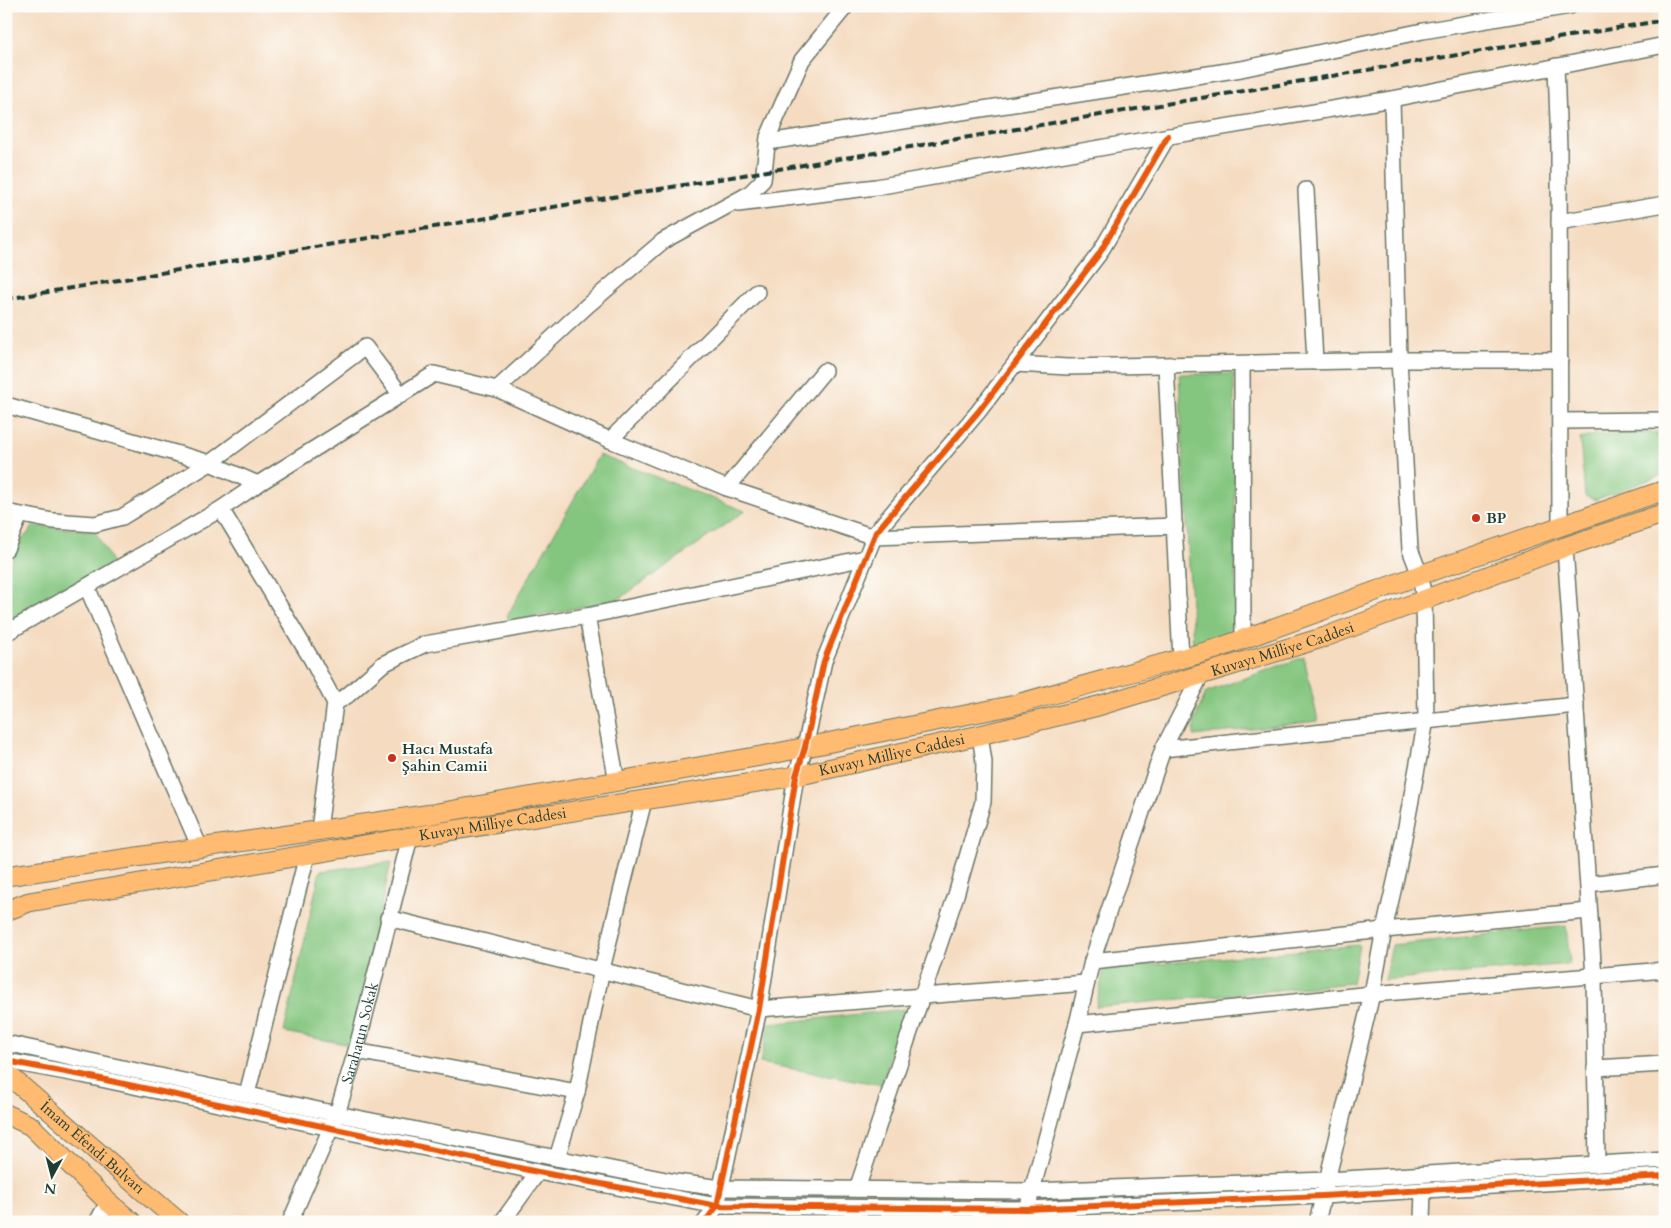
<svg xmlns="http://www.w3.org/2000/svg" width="1671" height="1228" viewBox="0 0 1671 1228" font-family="Cardo,serif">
	<rect width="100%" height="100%" fill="#fdfcf7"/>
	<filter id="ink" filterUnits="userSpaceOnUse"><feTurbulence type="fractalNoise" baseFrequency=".02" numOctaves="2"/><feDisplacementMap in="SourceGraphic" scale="10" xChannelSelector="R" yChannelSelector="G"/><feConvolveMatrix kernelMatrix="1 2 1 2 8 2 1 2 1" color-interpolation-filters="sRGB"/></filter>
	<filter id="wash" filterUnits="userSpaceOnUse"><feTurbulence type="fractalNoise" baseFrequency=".0096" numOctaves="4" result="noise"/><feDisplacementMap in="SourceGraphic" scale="20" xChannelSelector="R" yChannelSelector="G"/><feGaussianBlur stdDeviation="1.12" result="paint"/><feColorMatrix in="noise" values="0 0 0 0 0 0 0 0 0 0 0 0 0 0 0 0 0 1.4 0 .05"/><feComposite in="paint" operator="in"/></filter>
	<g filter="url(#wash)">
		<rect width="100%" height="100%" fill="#f5dcc1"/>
		<path fill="#84c67f" stroke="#52825a" d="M1179 374H1234L1236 635 1193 645Z
			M1665 432V474L1595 500 1585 496 1580 439 1594 435Z
			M599 455 745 511 619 599 511 622 507 616Z
			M34 526 95 531 113 564 6 624V574L18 544Z
			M1304 657 1318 721 1194 736V722L1206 692Z
			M391 862 350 1045 284 1032 320 871Z
			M1566 926 1570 964 1384 980 1392 945Z
			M1359 945 1352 983 1096 1007 1104 969Z
			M905 1009 882 1085 760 1063 769 1024Z"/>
	</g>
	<g filter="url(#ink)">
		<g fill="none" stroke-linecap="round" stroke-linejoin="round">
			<defs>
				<g id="minor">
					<path d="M1556 66 1559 148 1560 526"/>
					<path d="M768 142 1241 69 1423 31 1570 6"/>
					<path d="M1306 190 1315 362"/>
					<path d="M738 204 876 187 1128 143 1392 99 1665 45"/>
					<path d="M1559 222 1665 204"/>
					<path d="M1015 364 1068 367 1399 360H1560"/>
					<path d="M1242 364 1243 639"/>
					<path d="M1166 366 1181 659"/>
					<path d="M497 389 610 440 727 488 874 537 1175 526"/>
					<path d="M6 405 210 463 258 484"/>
					<path d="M1560 421 1665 420"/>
					<path d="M610 440 757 292"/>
					<path d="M727 488 824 371"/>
					<path d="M221 509 312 660 335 703 319 830"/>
					<path d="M6 512 53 521 95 524 122 517 210 463 365 347 401 395"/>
					<path d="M1565 547 1594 977 1597 1164"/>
					<path d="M6 549 20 515"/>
					<path d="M87 587 200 848"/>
					<path d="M587 616 617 782"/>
					<path d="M6 633 221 509 258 484 434 374 497 389 588 305 663 241 749 194 763 180 768 137 802 60 846 6"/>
					<path d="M335 703 348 695 383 664 425 644 587 616 865 558"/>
					<path d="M1163 749 1576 705"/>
					<path d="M1588 884 1665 875"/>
					<path d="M388 918 759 1009 1086 983"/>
					<path d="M1092 961 1384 930 1589 911"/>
					<path d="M1077 1024 1372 994 1665 970"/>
					<path d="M6 1043 337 1114 676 1182 721 1188 1032 1191 1327 1180 1665 1160"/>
					<path d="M356 1051 577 1092"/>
					<path d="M6 1061 82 1075 538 1172 717 1206 1027 1209 1323 1196 1665 1176"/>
					<path d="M1595 1068 1665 1064"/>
					<path d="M247 1094 307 855"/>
					<path d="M557 1158 577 1092 602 969 644 800"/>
					<path d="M857 1189 956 895 983 802 984 762 980 735"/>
					<path d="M97 1222 108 1202"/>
					<path id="s1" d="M290 1222 337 1114 356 1051 410 837"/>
					<path d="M502 1222 538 1172"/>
					<path d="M705 1222 717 1206 759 1009 796 776 805 747 824 661 876 532 978 412 1099 254 1168 136"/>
					<path d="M1020 1222 1027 1209 1077 1024 1092 961 1163 749 1201 675"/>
					<path d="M1317 1222 1372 994 1384 930 1398 869 1426 720 1424 599 1420 575 1410 549 1399 360 1392 99"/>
					<path d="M1422 1222 1423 1190"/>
				</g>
				<g id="major">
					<path d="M6 876 432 814 772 754 1010 706 1216 649 1420 575 1665 490"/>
					<path id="s2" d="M6 911 29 902 410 837 796 776 980 735 1098 706 1325 637 1565 547 1665 513"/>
					<path id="s3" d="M6 1073 179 1222"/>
					<path d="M6 1114 31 1126 108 1202 132 1222"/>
				</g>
			</defs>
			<use href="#minor" stroke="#6a7565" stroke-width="18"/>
			<use href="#major" stroke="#6a7565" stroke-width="21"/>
			<use href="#minor" stroke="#fff" stroke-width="15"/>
			<use href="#major" stroke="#ffbb71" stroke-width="19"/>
			<path stroke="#1f3d34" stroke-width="4" stroke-dasharray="8 4" stroke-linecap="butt" d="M6 299 1665 20"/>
			<defs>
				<path id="cycleway" d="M6 1061 82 1075 538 1172 717 1206 1027 1209 1323 1196 1665 1176
					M705 1222 717 1206 759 1009 796 776 805 747 824 661 876 532 978 412 1099 254 1168 136"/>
			</defs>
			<use href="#cycleway" stroke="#fdfcf7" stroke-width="9"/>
			<use href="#cycleway" stroke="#e8590c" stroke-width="6"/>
		</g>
	</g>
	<g fill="#c8321e" stroke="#fdfcf7" stroke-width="2">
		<circle cx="1476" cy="518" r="5"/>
		<circle cx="392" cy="758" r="5"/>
	</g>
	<g text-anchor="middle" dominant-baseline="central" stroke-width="4" stroke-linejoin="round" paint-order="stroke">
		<g font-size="15" font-weight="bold" fill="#1f3d34" stroke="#fdfcf7" text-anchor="start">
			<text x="1486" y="518">BP</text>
			<text x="402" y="749">Hacı Mustafa<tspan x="402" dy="17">Şahin Camii</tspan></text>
		</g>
		<g font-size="15" fill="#1f3d34" stroke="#fdfcf7">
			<text stroke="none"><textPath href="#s2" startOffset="1305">Kuvayı Milliye Caddesi</textPath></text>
			<text stroke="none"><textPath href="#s2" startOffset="900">Kuvayı Milliye Caddesi</textPath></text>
			<text stroke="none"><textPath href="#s2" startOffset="495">Kuvayı Milliye Caddesi</textPath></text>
			<text stroke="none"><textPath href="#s1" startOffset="202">Sarahatun Sokak</textPath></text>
			<text stroke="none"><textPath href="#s3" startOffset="114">İmam Efendi Bulvarı</textPath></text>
		</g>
	</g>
	<rect width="1671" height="1228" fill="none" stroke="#fdfcf7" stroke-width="25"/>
	<g transform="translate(52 1176) rotate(187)" stroke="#fdfcf7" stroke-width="4" paint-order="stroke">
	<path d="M0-4L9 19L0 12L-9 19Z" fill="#1f3d34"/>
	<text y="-8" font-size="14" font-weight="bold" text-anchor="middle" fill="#1f3d34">N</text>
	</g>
</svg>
